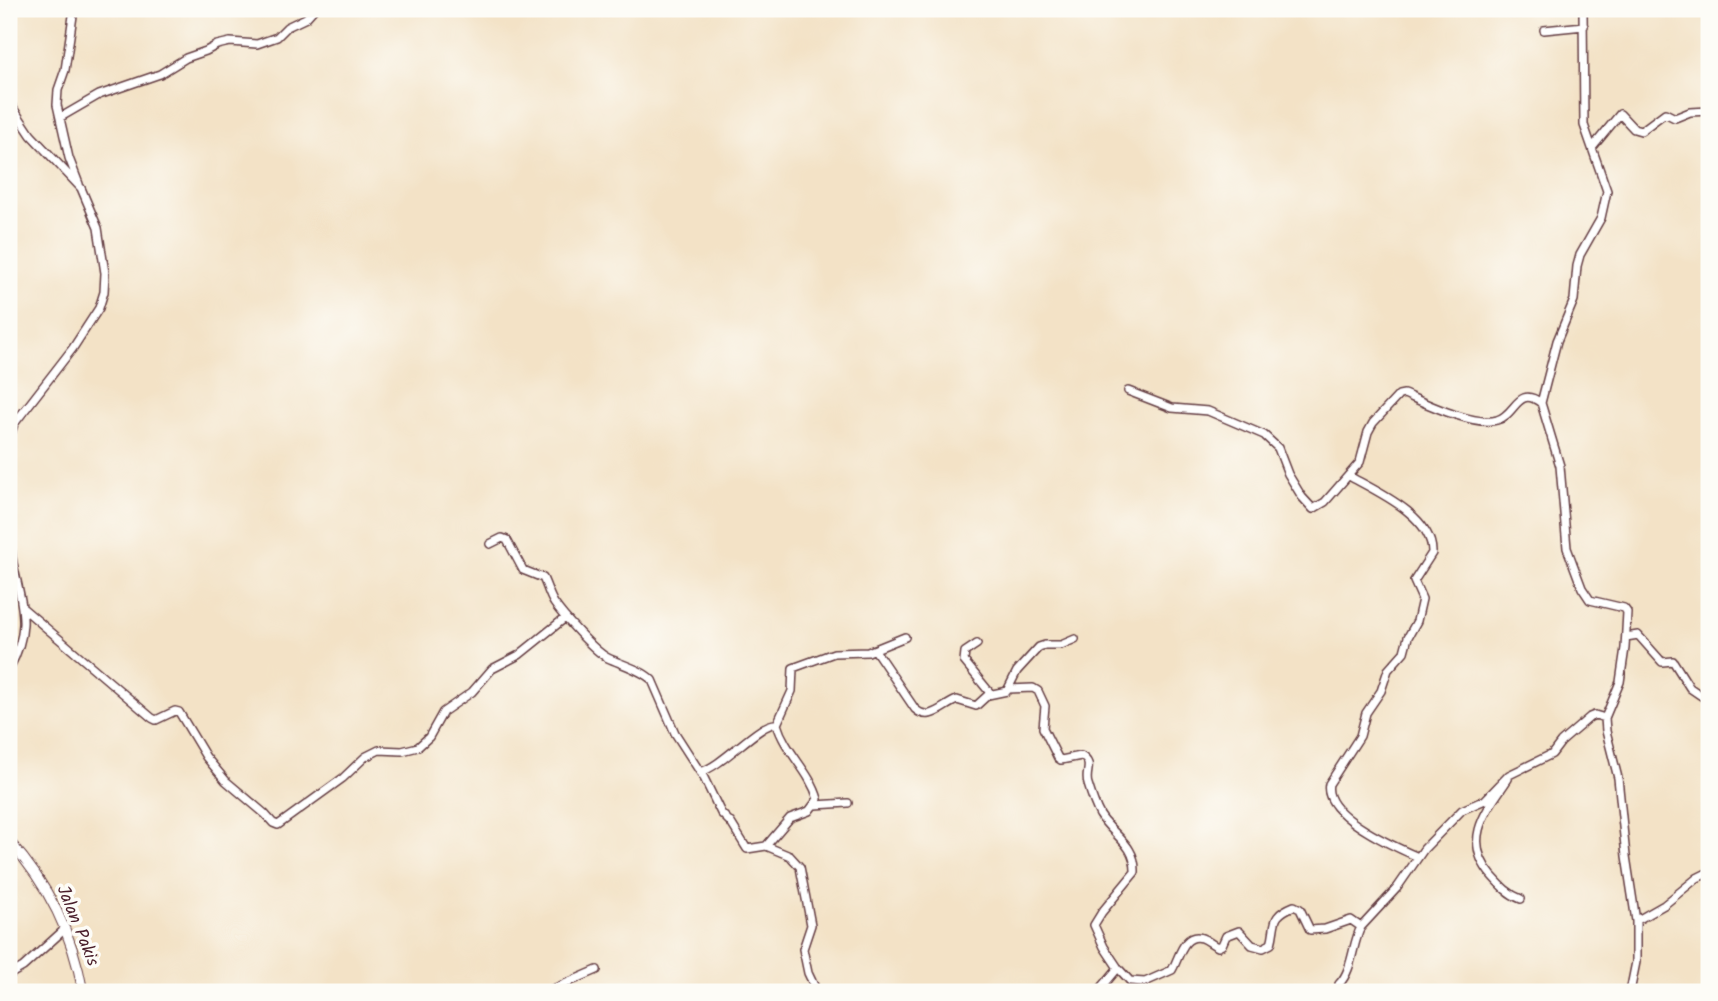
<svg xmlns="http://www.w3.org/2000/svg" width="1718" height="1001" viewBox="0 0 1718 1001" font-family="Kalam,sans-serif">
	<rect width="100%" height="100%" fill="#fdfcf7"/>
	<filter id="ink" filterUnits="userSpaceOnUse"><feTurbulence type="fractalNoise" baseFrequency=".0143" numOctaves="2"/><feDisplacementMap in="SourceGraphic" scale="14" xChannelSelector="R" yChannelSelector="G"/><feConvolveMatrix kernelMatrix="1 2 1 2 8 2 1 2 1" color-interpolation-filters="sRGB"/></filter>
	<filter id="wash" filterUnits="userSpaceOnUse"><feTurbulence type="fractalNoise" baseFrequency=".00686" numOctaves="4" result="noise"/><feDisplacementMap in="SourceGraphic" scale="28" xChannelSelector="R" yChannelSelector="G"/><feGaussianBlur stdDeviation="1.57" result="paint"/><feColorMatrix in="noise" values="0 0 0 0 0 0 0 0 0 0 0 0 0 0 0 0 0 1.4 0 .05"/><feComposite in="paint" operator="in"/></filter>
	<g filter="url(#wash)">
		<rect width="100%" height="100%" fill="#f3e2c6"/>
	</g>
	<g filter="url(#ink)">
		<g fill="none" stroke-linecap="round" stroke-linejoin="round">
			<defs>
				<path id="minor" d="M74 9 65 70 58 90 57 105 69 158 79 184
					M1583 9 1584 125 1607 191 1601 218 1580 255 1577 266 1574 300 1557 341 1541 403 1560 466 1567 548 1582 588 1590 600 1624 608 1627 612 1625 648 1620 682 1605 718 1606 731 1618 778 1626 856 1636 921V962L1630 992
					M1544 30 1584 26
					M9 102 31 135 81 188 98 228 105 273 104 292 99 308 73 348 14 424 9 440
					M61 117 99 95 160 74 186 58 206 51 217 45 230 42 257 44 277 37 287 27 306 18 314 9
					M1592 148 1620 114 1634 129 1641 131 1665 113 1675 118 1690 112 1709 111
					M1128 391 1172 408 1208 411 1264 435 1278 448 1288 474 1302 497 1313 509 1325 502 1360 462 1368 432 1373 423 1399 395 1404 394C1425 403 1475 427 1497 420 1516 415 1517 385 1541 403
					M1349 476C1376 491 1433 516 1432 553L1414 581 1422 599 1417 621 1408 637 1404 652 1388 670 1381 691 1366 713 1360 736 1329 784C1322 815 1395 847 1418 857
					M9 519C10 533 10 549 13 563 22 607 32 627 9 669
					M490 544 502 538 507 540 523 570 543 578C547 586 549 595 554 603 562 615 595 652 608 658 621 664 642 670 652 680L675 733 704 778 721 813 731 823 747 849 766 846 790 856 800 867 811 925 803 949 808 973 817 992
					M24 609 152 718 156 720 175 711 179 712 206 757 226 781 265 814 273 823 278 825 343 778 365 757 379 750 402 751 418 747 429 737 443 712 472 692 492 669 519 655 565 618
					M1626 637 1638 635 1662 662 1673 661 1690 688 1709 701
					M977 644 965 652 964 661 991 694
					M875 650 915 709C930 723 943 705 957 700L976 706 988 695 1007 691 1017 671 1039 647 1045 645H1061L1075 639
					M1009 689 1033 688 1038 691 1045 706 1043 728 1058 758 1061 760 1081 756C1095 764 1084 772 1088 784 1091 794 1095 806 1100 815 1113 836 1136 844 1135 872L1102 912 1094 925 1104 947 1118 968 1098 992
					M700 772C722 767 761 721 777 724
					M1508 779C1486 811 1461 840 1492 876 1501 886 1508 894 1521 899
					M815 805 848 803
					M766 846 790 818 809 811 818 799C810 771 785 752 777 724L792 691 793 668 834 653 868 652 905 637
					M1636 921 1664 905 1697 878 1709 872
					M1118 968 1130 981 1145 982 1172 970C1179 959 1183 932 1202 938 1208 940 1212 945 1218 947L1222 945 1226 936 1239 931 1252 945 1263 948 1271 944C1277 924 1269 916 1294 906L1300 909 1310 930 1325 929 1351 920 1361 927 1397 888 1424 849 1462 810 1485 800 1509 775 1552 754 1561 742 1590 717 1595 715 1605 718
					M9 975 23 967 65 929
					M546 992 597 970
					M1340 992 1339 984C1353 970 1352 944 1361 927"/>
				<path id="tertiary" d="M9 841C48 884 73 935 83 992"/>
			</defs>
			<use href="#minor" stroke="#633c42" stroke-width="10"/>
			<use href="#tertiary" stroke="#633c42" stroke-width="11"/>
			<use href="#minor" stroke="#fff" stroke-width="7"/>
			<use href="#tertiary" stroke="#fff" stroke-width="9"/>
		</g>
	</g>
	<g text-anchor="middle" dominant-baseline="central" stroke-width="7" stroke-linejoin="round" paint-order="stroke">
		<g font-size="18" fill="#4a1f2b" stroke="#fdfcf7">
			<text transform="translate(77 926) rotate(68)">Jalan Pakis</text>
		</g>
	</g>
	<rect width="1718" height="1001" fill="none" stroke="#fdfcf7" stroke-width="35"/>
</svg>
